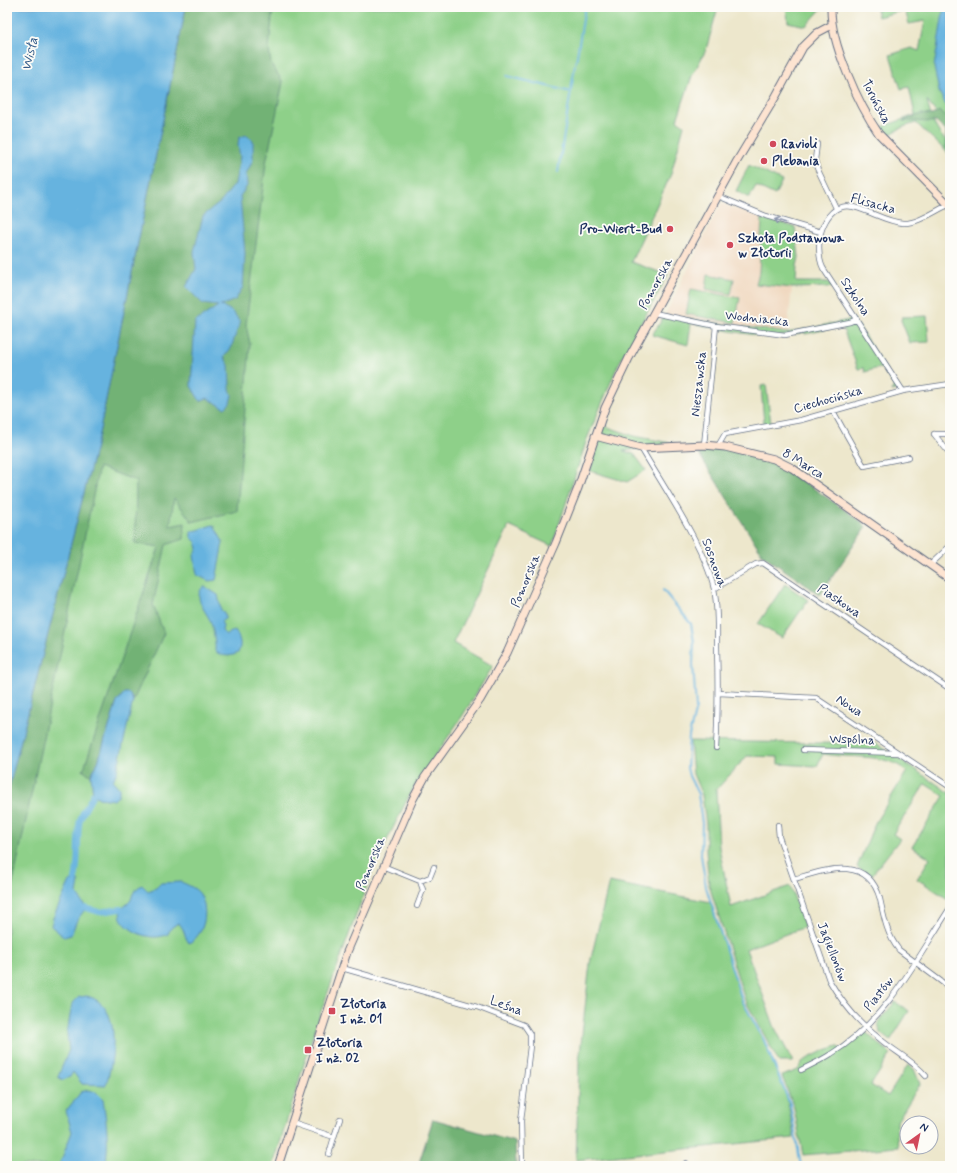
<svg xmlns="http://www.w3.org/2000/svg" width="957" height="1173" viewBox="0 0 957 1173" font-family="Mynerve,sans-serif">
	<rect width="100%" height="100%" fill="#fdfcf7"/>
	<filter id="ink" filterUnits="userSpaceOnUse"><feTurbulence type="fractalNoise" baseFrequency=".025" numOctaves="2"/><feDisplacementMap in="SourceGraphic" scale="8" xChannelSelector="R" yChannelSelector="G"/><feConvolveMatrix kernelMatrix="1 2 1 2 8 2 1 2 1" color-interpolation-filters="sRGB"/></filter>
	<filter id="wash" filterUnits="userSpaceOnUse"><feTurbulence type="fractalNoise" baseFrequency=".012" numOctaves="4" result="noise"/><feDisplacementMap in="SourceGraphic" scale="16" xChannelSelector="R" yChannelSelector="G"/><feGaussianBlur stdDeviation="0.9" result="paint"/><feColorMatrix in="noise" values="0 0 0 0 0 0 0 0 0 0 0 0 0 0 0 0 0 1.4 0 .05"/><feComposite in="paint" operator="in"/></filter>
	<g filter="url(#wash)">
		<rect width="100%" height="100%" fill="#ede7cc"/>
		<path fill="#efd6bc" d="M721 203 762 218 759 272 756 284 792 288 787 333 665 315Z"/>
		<path fill="#8ed089" stroke="#548074" d="M51 7H718L706 50 692 76 677 120 684 125 671 174 631 262 668 275 618 365 587 439 552 546 509 526 453 643 493 666 463 715 412 790 374 866 315 1028 273 1166H7V183Z
			M786 7H823L806 26 788 22Z
			M876 7H950V131L927 101C931 119 936 132 950 145V155L916 123 903 127 887 136 879 128 915 115 909 87 901 89 890 55 911 48 919 51 925 21 909 24 905 10 878 17Z
			M749 165 782 181 775 195 756 186 749 198 736 191Z
			M762 218 795 227 799 257 797 266 796 282H829L833 287 792 288 756 284 759 272Z
			M708 274 734 279 731 294 706 289Z
			M691 289 740 298 735 323 686 314Z
			M665 315 787 333 853 319 856 325H858L898 389 891 391 894 386 883 369 878 368 865 372 864 368 858 369 842 326 805 334V332C768 342 727 330 691 323L688 345 652 335Z
			M927 316 929 342 910 343 901 320 902 317Z
			M766 385 771 423 764 424 761 386Z
			M602 425 634 436 676 444 623 451 634 454 646 470 627 482 590 471Z
			M785 584 808 600 782 638 758 624Z
			M690 741 877 744 950 793V896L948 899 917 879 930 858 912 847 944 796 925 784 893 834 900 839 871 876 857 867 875 823 907 771C883 752 851 759 823 754L817 766 778 764V757L747 756 716 790 719 847 731 907 790 886 805 927 746 949 775 1028 793 1062H779L745 1000 709 885 706 851V824L702 795 693 774Z
			M609 882 711 902 742 1000 764 1040 787 1096 794 1138 576 1160 579 1062 590 963Z
			M895 1002 909 1011 890 1041 880 1033 878 1022Z
			M864 1031 891 1054 871 1085 888 1096 908 1065 914 1069 920 1084 896 1123 898 1147 803 1155 794 1108 782 1076 798 1070 803 1061 825 1050 838 1046 841 1050Z"/>
		<path fill="#72b275" stroke="#46706a" d="M186 7H273L269 49 271 64 283 82 266 163 246 325 250 344 237 511 192 522 174 498 170 526 185 523 184 539 166 545 153 605 164 633 133 701 129 693 117 702 98 762 91 775 83 771 159 547 135 543 136 481 99 467 7 912V795L99 434Z
			M939 111 950 119V151L946 148V131L936 122 903 121 921 114 932 115Z
			M695 448H727L780 465 862 522 866 527 820 595 763 555Z
			M433 1119 515 1142 516 1166H418Z"/>
		<path fill="#66b3df" stroke="#40719e" d="M7 7H186L99 434 7 795Z
			M944 7H950V113L939 92 934 67Z
			M246 135 253 140V160L246 174 247 186 240 196 245 254 243 287 235 300 220 306C230 308 235 314 240 322L231 348 224 357 229 365 230 389 232 395 230 403 225 408 207 398 200 401 191 386 195 322 218 306 203 304 186 287 196 269 194 252 203 216 221 202 235 184 240 157 238 145 239 138Z
			M214 525 223 542 216 580 209 581 197 575 194 555 198 548 196 542 191 537V531C200 531 206 526 214 525Z
			M204 586 218 595 221 610 225 614V619L221 621 223 626 222 631 226 635 235 630C240 639 242 644 238 653 230 657 222 657 215 651 216 643 213 630 211 623 207 611 191 598 204 586Z
			M124 693H129L133 701 117 771 113 781 119 788V795L114 800 99 798 93 794 91 775 98 762 117 702Z
			M75 879 79 882 77 894 86 908 77 920 71 935 64 937 51 926 53 918 70 881Z
			M181 882C188 885 198 889 201 896 209 913 204 935 189 943 184 937 185 928 178 923L171 928 168 934C161 937 155 938 147 936 137 935 114 921 122 909 124 906 129 903 131 900 133 892 135 889 142 885L148 891 156 888 161 883Z
			M87 996C123 1005 114 1058 106 1085L82 1084 73 1072 70 1077 63 1080 58 1077 69 1050 67 1034 72 1004 79 997Z
			M88 1090 96 1092 103 1099C106 1120 110 1144 105 1166H59L72 1132 66 1111 81 1092Z"/>
		<g fill="none" stroke-linecap="round" stroke-linejoin="round">
			<path stroke="#66b3df" stroke-width="2" d="M576 62 585 7
				M507 76 571 92
				M558 172 575 65
				M663 590 691 624 694 642 693 664 696 708 689 736 687 768 689 776 698 794 702 823 701 855 706 887 742 1000 764 1040 790 1104 801 1166"/>
			<path stroke="#66b3df" stroke-width="6" d="M75 879C79 862 77 843 79 825 80 813 89 805 93 794
				M86 908 99 912 121 909"/>
		</g>
	</g>
	<g filter="url(#ink)">
		<g fill="none" stroke-linecap="round" stroke-linejoin="round">
			<defs>
				<path id="street" d="M817 144 815 160 817 168 836 208
					M718 196 766 216 821 232
					M654 313 716 326 785 335 850 322 857 319
					M903 391 823 268C818 258 818 240 822 229 839 183 872 221 903 223 917 224 935 211 948 205
					M833 411 864 466 909 457
					M934 434 950 454
					M934 434H950
					M704 445 716 326
					M718 446 725 434 801 420 903 391 950 384
					M641 448C664 488 704 545 714 589 718 607 717 628 717 647 718 680 718 714 716 748
					M930 565 950 546
					M714 589 756 564 763 563 950 689
					M718 693 816 698 950 787
					M803 750 899 753
					M778 825 779 837 829 980C842 1003 859 1023 880 1039 895 1052 913 1060 926 1076
					M383 866 420 881 430 877 434 867
					M794 879C825 870 868 854 880 899 884 918 887 935 899 950L950 988
					M417 906 423 890 420 881
					M342 968 477 1007 524 1025 530 1034V1046L521 1121 522 1166
					M801 1070C811 1065 822 1060 831 1054 886 1021 916 960 950 908
					M292 1123 334 1137 340 1119
					M329 1154 334 1137
					M686 1163V1166"/>
				<path id="secondary" d="M831 7C830 43 859 105 879 134L950 206
					M595 436 641 448 704 445 725 447 774 459 792 468 950 579
					M278 1166 347 952 413 799 425 777 480 700 507 653 556 543 578 488 605 408 629 358 737 161 776 96 803 47 817 33 832 25"/>
			</defs>
			<use href="#street" stroke="#646f84" stroke-width="6"/>
			<use href="#secondary" stroke="#646f84" stroke-width="9"/>
			<use href="#street" stroke="#fff" stroke-width="4.5"/>
			<use href="#secondary" stroke="#fde4d1" stroke-width="7"/>
		</g>
		<defs><path id="oneway-shaft" d="M-6 0H5M1.5-3L5.5 0L1.5 3" fill="none" stroke-width="1.6" stroke-linecap="round" stroke-linejoin="round"/></defs>
		<use stroke="#8d97ae" href="#oneway-shaft" transform="translate(780 221) rotate(-163)"/>
	</g>
	<g fill="#d1495b" stroke="#fdfcf7" stroke-width="1.5">
		<circle cx="773" cy="144" r="4"/>
		<circle cx="764" cy="161" r="4"/>
		<circle cx="670" cy="229" r="4"/>
		<circle cx="730" cy="245" r="4"/>
		<rect x="328" y="1007" width="8" height="8" rx="2"/>
		<rect x="304" y="1046" width="8" height="8" rx="2"/>
	</g>
	<g text-anchor="middle" dominant-baseline="central" stroke-width="3.5" stroke-linejoin="round" paint-order="stroke">
		<g font-size="13" fill="#1b2f5e" stroke="#fdfcf7">
			<text transform="translate(876 102) rotate(62)">Toruńska</text>
			<text transform="translate(873 204) rotate(15)">Flisacka</text>
			<text transform="translate(656 284) rotate(-61)">Pomorska</text>
			<text transform="translate(855 297) rotate(57)">Szkolna</text>
			<text transform="translate(757 319) rotate(6)">Wodniacka</text>
			<text transform="translate(699 384) rotate(-84)">Nieszawska</text>
			<text transform="translate(828 400) rotate(-16)">Ciechocińska</text>
			<text transform="translate(803 464) rotate(31)">8 Marca</text>
			<text transform="translate(714 563) rotate(70)">Sosnowa</text>
			<text transform="translate(526 581) rotate(-67)">Pomorska</text>
			<text transform="translate(839 601) rotate(34)">Piaskowa</text>
			<text transform="translate(849 706) rotate(34)">Nowa</text>
			<text transform="translate(852 740) rotate(2)">Wspólna</text>
			<text transform="translate(371 864) rotate(-67)">Pomorska</text>
			<text transform="translate(832 952) rotate(69)">Jagiellonów</text>
			<text transform="translate(879 994) rotate(-52)">Piastów</text>
			<text transform="translate(506 1006) rotate(20)">Leśna</text>
		</g>
		<g font-size="13" font-weight="bold" fill="#1b2f5e" stroke="#fdfcf7" text-anchor="start">
			<text x="781" y="144">Ravioli</text>
			<text x="772" y="161">Plebania</text>
			<text x="662" y="229" text-anchor="end">Pro-Wiert-Bud</text>
			<text x="738" y="238">Szkoła Podstawowa<tspan x="738" dy="15">w Złotorii</tspan></text>
			<text x="340" y="1004">Złotoria<tspan x="340" dy="15">I nż. 01</tspan></text>
			<text x="316" y="1043">Złotoria<tspan x="316" dy="15">I nż. 02</tspan></text>
		</g>
		<g font-size="14" font-style="italic" fill="#355d8b" stroke="#fdfcf7">
			<text transform="translate(30 54) rotate(-77)">Wisła</text>
		</g>
	</g>
	<rect width="957" height="1173" fill="none" stroke="#fdfcf7" stroke-width="24"/>
	<g transform="translate(919 1135) rotate(33)"><circle r="19" fill="#fdfcf7" stroke="#a3aaba"/>
	<path d="M0-3L7 15L0 10L-7 15Z" fill="#d1495b"/>
	<text y="-6" font-size="11" font-weight="bold" text-anchor="middle" fill="#1b2f5e">N</text>
	</g>
</svg>
